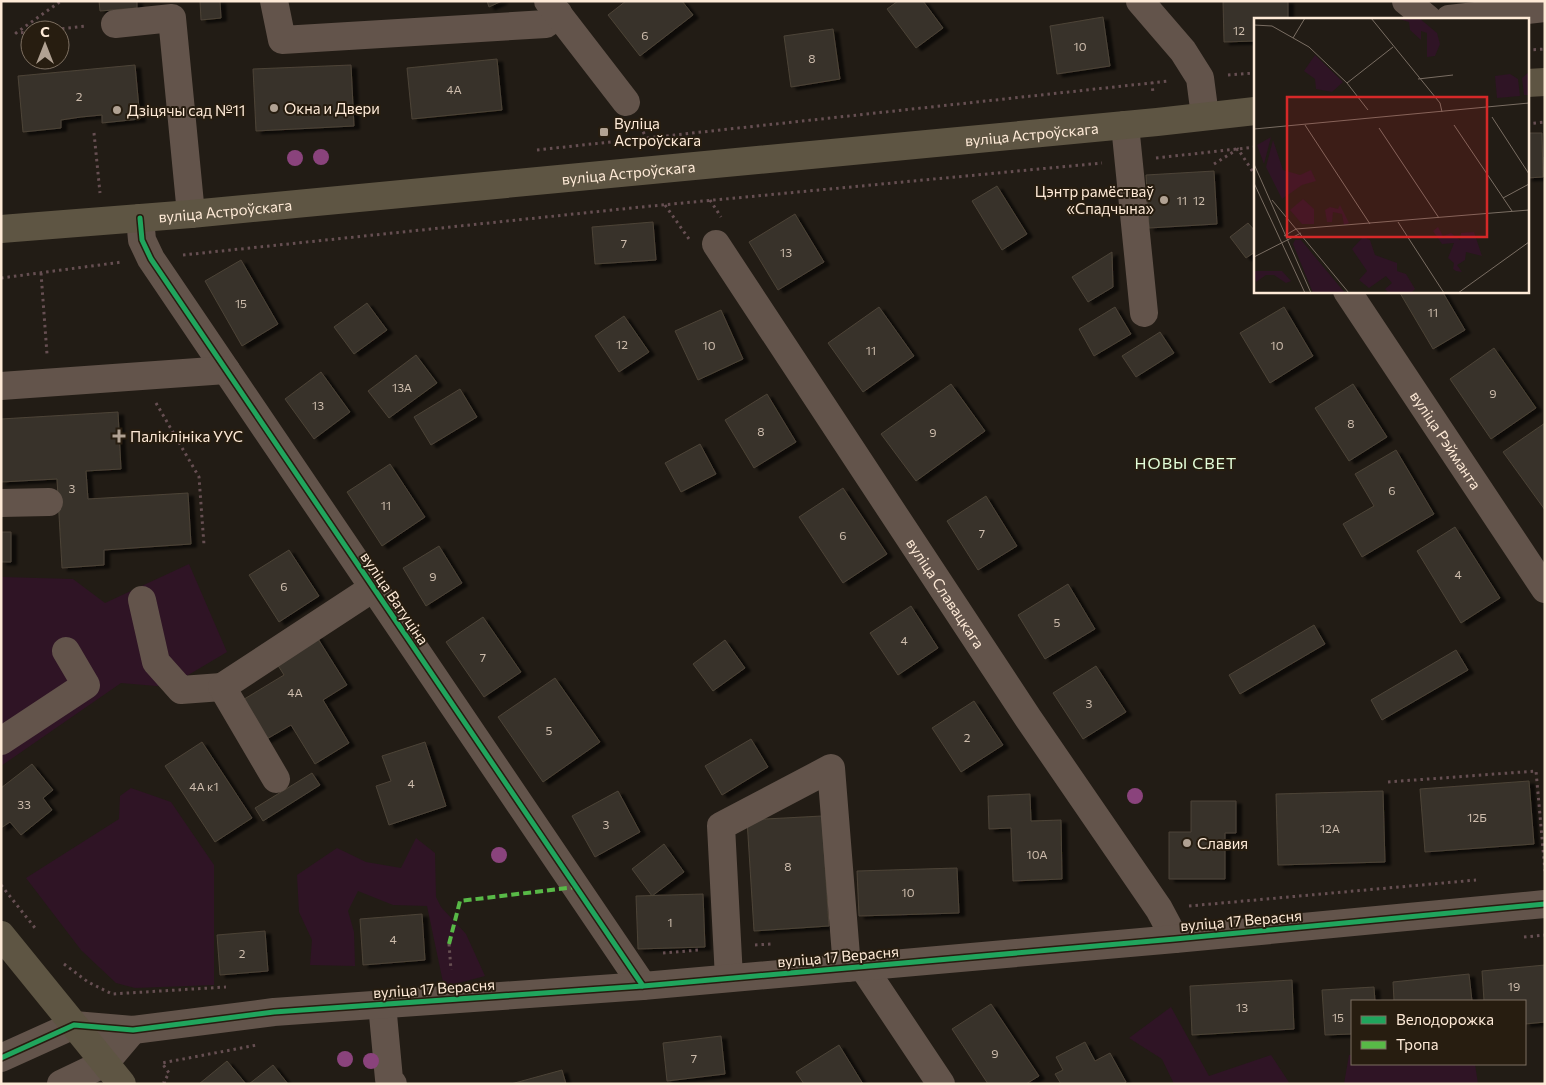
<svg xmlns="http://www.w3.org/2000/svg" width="1546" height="1085" viewBox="0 0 1546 1085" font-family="Commissioner,sans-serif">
	<defs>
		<filter id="shadow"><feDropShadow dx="5.5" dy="3" stdDeviation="1" flood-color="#0009"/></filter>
	</defs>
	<rect width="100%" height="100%" fill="#221c15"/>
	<path fill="#2f1425" d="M189 564 227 652 168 687 121 683 1 766V577L73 579 105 603Z
		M131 788 171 802 214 865V985L135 988 116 983 81 950 26 878 119 819 120 796Z
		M416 838 435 853 436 897 441 907 466 934 485 976 444 987 427 906 393 905 358 891 348 911 354 932 355 966 310 965 312 940 299 912 297 875 337 848 366 862 401 868Z
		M1171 1007 1209 1076 1271 1055 1290 1084H1174L1162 1059 1129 1038Z
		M1349 1055H1352V1064H1475L1478 1084H1344Z"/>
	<path fill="#39332a" stroke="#4c4337" filter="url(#shadow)" d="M99 1H137V8L100 11Z
		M200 1H220L221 18 201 20Z
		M487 1H502L489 7Z
		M626 1H682L693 15 640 56 608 15Z
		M898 1H923L943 28 916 48 887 9Z
		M1223 1H1288V19H1255V41L1224 42Z
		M1103 17 1110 66 1057 74 1050 26Z
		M833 29 840 79 791 87 784 36Z
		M497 59 502 110 412 119 407 68Z
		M135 65 140 119 102 123V115L81 117 61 120V128L23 132 18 76Z
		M351 65 354 126 256 131 253 69Z
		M1527 133H1542L1543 177 1527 178Z
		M1214 171 1217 224 1149 228 1146 175Z
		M997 186 1027 234 1002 250 972 201Z
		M795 214 824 262 778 290 749 242Z
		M653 222 656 260 595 264 592 227Z
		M1248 223 1255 231V252L1246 258 1230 237Z
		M1112 252 1113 287 1088 302 1072 277Z
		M241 260 278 324 242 346 205 281Z
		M1403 291H1442L1465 330 1433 349 1400 293Z
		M367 303 387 330 354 354 334 327Z
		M879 307 914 356 863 392 828 343Z
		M1115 307 1131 334 1094 356 1079 329Z
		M1284 307 1313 356 1270 383 1240 333Z
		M721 310 743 359 698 380 675 331Z
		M624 316 649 352 619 372 595 336Z
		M1160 332 1174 353 1136 377 1122 356Z
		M1494 348 1536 408 1491 439 1450 379Z
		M416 355 437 383 389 418 368 391Z
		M321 372 350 412 314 439 285 399Z
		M951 384 985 431 916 481 881 434Z
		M1353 384 1387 437 1349 461 1315 408Z
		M460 389 477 417 431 445 414 417Z
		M767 394 796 442 754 468 725 420Z
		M118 412 121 469 86 471 88 499 188 493 191 544 104 550V565L62 568 57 479 1 482V419Z
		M1545 423V510L1503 452Z
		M700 444 716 474 681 492 665 463Z
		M1396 450 1434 514 1362 557 1343 524 1374 506 1355 474Z
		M390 464 425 517 382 546 347 492Z
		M843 488 887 554 843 583 799 517Z
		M986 496 1017 546 978 570 947 521Z
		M1455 527 1500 598 1461 623 1417 551Z
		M1 532H11V562H1Z
		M439 546 462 583 426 606 403 568Z
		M289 550 319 596 279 622 249 575Z
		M1068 584 1095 629 1045 659 1018 615Z
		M911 606 938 648 898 675 870 633Z
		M483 617 521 672 484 697 446 642Z
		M1314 625 1325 644 1240 694 1229 675Z
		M315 634 347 685 323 700 349 743 315 764 291 725 265 740 241 701 284 675 274 659Z
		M725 640 745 668 713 691 693 664Z
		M1456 650 1468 670 1382 720 1371 700Z
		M1096 666 1126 712 1083 739 1053 693Z
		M555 678 600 742 543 782 498 717Z
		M974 701 1003 745 961 772 932 728Z
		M751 739 768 767 722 795 705 766Z
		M202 742 252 818 215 842 165 766Z
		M425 742 446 806 389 825 376 786 391 781 382 756Z
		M32 764 53 790 43 798 52 810 21 835 10 822 1 828V788Z
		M312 773 320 785 263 821 255 808Z
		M1529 781 1534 844 1425 852 1420 789Z
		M618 791 640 832 595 857 572 816Z
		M1383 791 1385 862 1278 865 1276 794Z
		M1030 794 1031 821 1061 820 1062 879 1013 881 1011 828 989 829 988 796Z
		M1191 801H1236V833H1225V879H1169V832H1191Z
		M822 816 829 926 754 931 747 820Z
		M664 844 684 872 652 896 632 869Z
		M957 868 959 913 859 916 857 871Z
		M703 894 705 947 638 949 636 896Z
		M422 914 425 960 363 965 360 919Z
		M265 931 268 971 220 975 217 935Z
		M1545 965V1022L1525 1024V1001H1484L1482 971Z
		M1469 974 1472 1001H1394L1393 982Z
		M1292 980 1294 1029 1192 1035 1190 986Z
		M1374 987 1375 1001H1352V1034L1325 1035 1322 990Z
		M991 1004 1039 1076 1026 1084H988L952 1029Z
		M721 1036 725 1074 667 1081 663 1043Z
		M1085 1042 1095 1061 1110 1053 1126 1082 1123 1084H1061L1055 1074 1063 1070 1056 1057Z
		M839 1045 863 1084H804L796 1072Z
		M227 1061 246 1084H199Z
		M273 1065 288 1084H249Z
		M562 1070 566 1084H511Z"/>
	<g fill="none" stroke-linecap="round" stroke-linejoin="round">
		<path stroke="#664f52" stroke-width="3" stroke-dasharray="2.5 4" stroke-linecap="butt" d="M49 30 87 26
			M30 32 16 33 61 1
			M1527 50 1545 49
			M1228 75 1255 73
			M1152 82 1153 94
			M1527 124 1545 122
			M640 126 647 139
			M94 133 100 193
			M537 150 1169 81
			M1156 158 1255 147
			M1214 164 1238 149 1255 175
			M710 200 721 217
			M665 205 689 239
			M183 255 641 207 1102 163
			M41 273 47 354
			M1 278 122 262
			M156 403 199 477 204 545
			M1388 782 1536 771 1545 871
			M1 885 35 928
			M1189 906 1476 880
			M1524 937 1545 935
			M449 944 451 970
			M755 945 771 944
			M663 953 699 950
			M64 964 88 982 112 994 226 987
			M165 1084 164 1082 169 1073 162 1063 257 1045"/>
		<g stroke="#63544b" stroke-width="28">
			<path d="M274 1 282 40 546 24 558 13"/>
			<path d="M548 1 626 102"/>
			<path d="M1140 1 1183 51 1200 78 1205 116"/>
			<path d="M1406 1 1428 19"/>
			<path d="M1449 19 1545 8"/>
			<path d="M115 24 172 18 191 214"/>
			<path d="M1125 125 1144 313"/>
			<path d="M140 218 142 240 151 259 643 986"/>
			<path id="s1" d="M716 244 1028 718 1159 909 1175 939"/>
			<path id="s2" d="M1347 291 1545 589"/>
			<path d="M1 386 226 370"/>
			<path d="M1 503 49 502"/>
			<path d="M142 600 156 662 181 690 222 687"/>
			<path d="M1 741 86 685 66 651"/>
			<path d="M276 779 222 687 373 588"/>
			<path d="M863 967 941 1084"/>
			<path d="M729 978 721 826 831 768 847 968"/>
			<path d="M382 1004 389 1079 393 1084"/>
			<path d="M1 1058 74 1025 133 1030 274 1012 643 986 1175 939 1545 904"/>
			<path d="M61 1084 105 1063 133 1030"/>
		</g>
		<g stroke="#5e5543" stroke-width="28">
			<path d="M1527 83 1545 82"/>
			<path id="s3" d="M1 229 191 214 1157 122 1255 111"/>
			<path d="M1 935 122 1084"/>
		</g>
		<path stroke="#58b947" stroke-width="4" stroke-dasharray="8 4" stroke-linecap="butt" d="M449 944 460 901 576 887"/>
		<defs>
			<path id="cycleway" d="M140 218 142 240 151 259 643 986
				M1 1058 74 1025 133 1030 274 1012 643 986 1175 939 1545 904"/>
		</defs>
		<use href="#cycleway" stroke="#271d10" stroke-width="8"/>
		<use href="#cycleway" stroke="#20a55d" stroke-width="5"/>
	</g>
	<g fill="#8a437c">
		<circle cx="321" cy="157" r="8"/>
		<circle cx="295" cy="158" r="8"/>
		<circle cx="1135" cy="796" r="8"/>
		<circle cx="499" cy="855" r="8"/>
		<circle cx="345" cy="1059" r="8"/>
		<circle cx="371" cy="1061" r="8"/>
	</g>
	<g fill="#b1a293" stroke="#271d10" stroke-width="2">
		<circle cx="274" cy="108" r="5"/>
		<circle cx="117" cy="110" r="5"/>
		<rect x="599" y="127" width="10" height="10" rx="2.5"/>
		<circle cx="1164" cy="200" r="5"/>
		<path d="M116.5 428.5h5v5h5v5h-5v5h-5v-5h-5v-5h5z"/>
		<circle cx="1187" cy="843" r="5"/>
	</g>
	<g text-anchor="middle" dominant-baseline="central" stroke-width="4" stroke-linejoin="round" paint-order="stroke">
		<g font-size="12" fill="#cdbcac">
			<text x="1239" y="30">12</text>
			<text x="645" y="35">6</text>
			<text x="1080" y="46">10</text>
			<text x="812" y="58">8</text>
			<text x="454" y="89">4А</text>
			<text x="79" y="96">2</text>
			<text x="1182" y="200">11</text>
			<text x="1199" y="200">12</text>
			<text x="624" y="243">7</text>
			<text x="786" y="252">13</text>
			<text x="241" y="303">15</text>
			<text x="1433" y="312">11</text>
			<text x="622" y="344">12</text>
			<text x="709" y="345">10</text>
			<text x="1277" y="345">10</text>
			<text x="871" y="350">11</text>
			<text x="402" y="387">13А</text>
			<text x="1493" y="393">9</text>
			<text x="318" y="405">13</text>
			<text x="1351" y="423">8</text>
			<text x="761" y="431">8</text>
			<text x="933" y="432">9</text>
			<text x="72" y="488">3</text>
			<text x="1392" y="490">6</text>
			<text x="386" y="505">11</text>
			<text x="982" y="533">7</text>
			<text x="843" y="535">6</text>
			<text x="1458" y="574">4</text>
			<text x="433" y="576">9</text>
			<text x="284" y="586">6</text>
			<text x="1057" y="622">5</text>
			<text x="904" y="640">4</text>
			<text x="483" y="657">7</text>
			<text x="295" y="692">4А</text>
			<text x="1089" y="703">3</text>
			<text x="549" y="730">5</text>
			<text x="967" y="737">2</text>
			<text x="411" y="783">4</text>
			<text x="204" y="786">4А к1</text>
			<text x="24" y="804">33</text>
			<text x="1477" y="817">12Б</text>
			<text x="606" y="824">3</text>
			<text x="1330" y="828">12А</text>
			<text x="1037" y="854">10А</text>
			<text x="788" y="866">8</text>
			<text x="908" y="892">10</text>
			<text x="670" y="922">1</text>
			<text x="393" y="939">4</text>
			<text x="242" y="953">2</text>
			<text x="1514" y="986">19</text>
			<text x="1242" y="1007">13</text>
			<text x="1338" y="1017">15</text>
			<text x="995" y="1053">9</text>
			<text x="694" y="1058">7</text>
		</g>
		<g font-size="15" fill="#feead7" stroke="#271d10" text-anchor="start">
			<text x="284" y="108">Окна и Двери</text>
			<text x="127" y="110">Дзіцячы сад №11</text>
			<text x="614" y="123">Вуліца<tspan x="614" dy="17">Астроўскага</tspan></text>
			<text x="1154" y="191" text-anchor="end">Цэнтр рамёстваў<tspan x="1154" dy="17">«Спадчына»</tspan></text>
			<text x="130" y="436">Паліклініка УУС</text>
			<text x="1197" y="843">Славия</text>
		</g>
		<g font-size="15" fill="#feead7" stroke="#271d10">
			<text stroke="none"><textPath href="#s3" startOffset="1035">вуліца Астроўскага</textPath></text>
			<text stroke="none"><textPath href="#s3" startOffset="630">вуліца Астроўскага</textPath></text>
			<text stroke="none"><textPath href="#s3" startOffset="225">вуліца Астроўскага</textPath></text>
			<text stroke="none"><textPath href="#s2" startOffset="179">вуліца Рэйманта</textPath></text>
			<text stroke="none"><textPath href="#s1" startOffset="418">вуліца Славацкага</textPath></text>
			<text transform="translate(395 598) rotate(56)">вуліца Ватуціна</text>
			<text transform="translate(1241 920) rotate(-5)">вуліца 17 Верасня</text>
			<text transform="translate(838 956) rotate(-5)">вуліца 17 Верасня</text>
			<text transform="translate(434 988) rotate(-4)">вуліца 17 Верасня</text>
		</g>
		<g font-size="16" letter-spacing="1" fill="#e3fed9" stroke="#271d10">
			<text x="1186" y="462">НОВЫ СВЕТ</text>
		</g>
	</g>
	<g transform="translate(1254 18)">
		<rect width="275" height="275" fill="#221c15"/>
		<path d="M142 0H165L183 15 186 26 181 38 173 39V15L167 13V22L156 12 155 4ZM61 37 89 64 78 74 62 71 61 61 50 53ZM275 54V77H270L268 60ZM256 56 264 61 266 78 243 80 241 58ZM17 119 10 146 3 127ZM19 122 29 152 46 157 57 152 62 163 48 167 28 181 12 149ZM49 181 60 191V206H48L36 192ZM86 187 95 205 90 207 88 196 79 194 78 204H73L71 192 76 189 84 191ZM184 209 189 218 197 215 206 222 207 215 220 214 228 238 212 234 211 242 203 247 208 254 202 253 199 251 200 245 194 240 200 225 188 226 179 213ZM109 219 116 222 121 237 143 245V253L152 256 161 271 157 275H135L131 271 138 265 132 258 115 270 105 262 113 253 98 231ZM41 222H47L91 275H59L39 226ZM0 253H28L37 263 32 265 20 257H12L2 264Z" fill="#2f1425"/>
		<path fill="none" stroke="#7a6e63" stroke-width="1" d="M117 0 186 85 188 94M0 7 18 8 55 29 93 65 114 92M39 20 51 0M164 61 199 57M93 65 139 29M238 99 275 156M51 107 116 206M200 107 258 193M125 110 185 200M0 111 275 85M0 146 57 275M0 165 51 275M249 180 275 166M18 182 95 275M144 204 190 275M30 218 42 211 275 192M0 239 47 215M204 275 275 224"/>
		<path fill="#d62828" fill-opacity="0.15" stroke="#d62828" stroke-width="2.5" d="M33 79H233V219H33Z"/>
		<rect width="275" height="275" fill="none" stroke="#feead7" stroke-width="2.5"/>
	</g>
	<rect width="1546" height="1085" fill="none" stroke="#feead7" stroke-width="5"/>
	<rect x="1351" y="1000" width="175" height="65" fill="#271d10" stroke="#7d6f60"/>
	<rect x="1361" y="1016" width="25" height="8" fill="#20a55d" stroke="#7d6f60"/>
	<text x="1396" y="1025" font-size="15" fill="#feead7">Велодорожка</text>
	<rect x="1361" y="1041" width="25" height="8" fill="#58b947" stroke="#7d6f60"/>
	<text x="1396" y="1050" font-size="15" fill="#feead7">Тропа</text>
	<g transform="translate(45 45)"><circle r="24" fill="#271d10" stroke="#7d6f60"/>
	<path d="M0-4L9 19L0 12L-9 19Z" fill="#b1a293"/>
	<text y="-8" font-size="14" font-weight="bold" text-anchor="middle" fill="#feead7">С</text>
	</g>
</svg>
